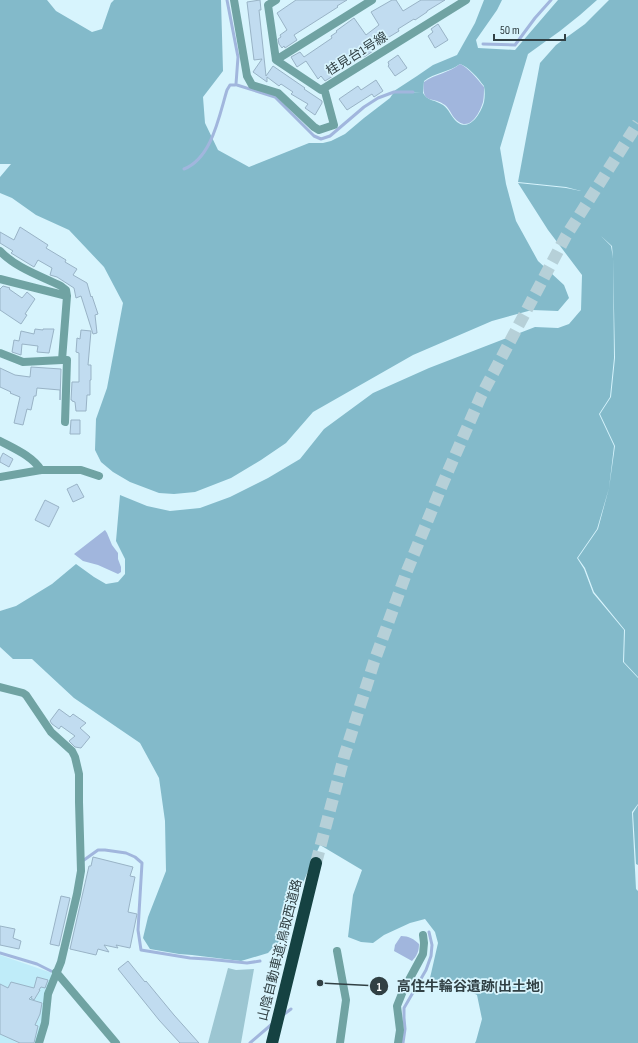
<svg xmlns="http://www.w3.org/2000/svg" width="638" height="1043" viewBox="0 0 638 1043" font-family="'Sofia Sans Condensed','Noto Sans JP',sans-serif">
	<rect width="100%" height="100%" fill="#d7f4fd"/>
	<path fill="#bfecf9" d="M0 955 52 973 37 1043H0Z"/>
	<path fill="#9cc6d2" d="M228 968 236 970 254 969 241 1043H208Z"/>
	<path fill="#83baca" fill-rule="evenodd" d="M0 0H47L56 11 92 32 102 29 111 3 114 0H221L223 71 203 97 205 123 218 150 249 167 309 143H323L331 141 345 134 364 118 390 98 394 92 421 93 394 91 417 76 433 65 457 55 475 23 484 0H502L497 10 476 40 478 48 515 50 558 0H597L580 15 560 31 528 54 500 148 506 184 516 221 538 261 564 285 569 298 558 311 532 310 492 321 413 355 313 412 286 443 261 460 231 478 195 492 174 494 159 493 130 482 113 472 101 462 95 450 96 419 107 388 123 303 104 267 69 230 36 215 12 198 0 193V177L11 164H0ZM460 64C469 67 478 78 484 86 485 91 485 97 484 102 481 113 470 132 457 122 451 117 449 109 443 105 436 100 427 101 423 93L424 81C434 73 449 72 460 64Z
		M609 0H638V677L624 662 625 630 594 592 585 568 578 558 598 529 609 488 615 446 600 414 611 397 615 358 613 258 612 246 601 236 611 246 613 258 614 358 610 397 599 414 614 446 609 488 597 529 577 558 584 569 593 593 624 630 623 662 638 678V804L632 812 636 889 638 891V1043H475L476 1041 482 1019 477 995C467 990 458 984 447 983 441 982 436 983 430 982V978L438 943 435 932 425 919 410 923 384 935 373 943 361 942 348 937 353 895 362 870 320 845 308 871 294 904 288 932 268 953 241 961 192 955 179 954 150 949 143 938 148 917 166 871 165 821 159 778 140 743 74 698 32 659H13L0 647V611L16 606 52 584 76 564 94 577 106 584 118 582 125 574V559L116 541 120 495 147 506 170 511 200 508 230 497 268 478 300 459 324 429 373 393 429 368 535 327 558 328 569 324 581 310 582 275 548 230 518 183 566 188 581 191 587 214 581 191 566 187 518 182 540 63 556 45 585 24Z
		M638 805V865L636 864 633 813Z"/>
	<path fill="#a1b6dd" d="M460 64C469 68 477 79 484 87 484 91 484 97 483 102 480 112 471 130 459 122 452 118 451 110 445 105 433 96 421 105 424 82 435 74 449 73 460 64Z
		M105 530 107 533 112 545 118 553V559L121 567V572L118 574 98 565 83 561 74 554Z
		M401 936C409 936 414 939 419 944 419 951 417 956 412 961L394 951 395 945Z"/>
	<g fill="none" stroke-linecap="round" stroke-linejoin="round">
		<path stroke="#a1b6dd" stroke-width="3" d="M227 0 238 57 236 84
			M483 44 515 45 535 18 551 0
			M237 85 275 97 314 136 321 139 330 136 364 107 378 98 394 92H413
			M184 169C212 158 219 116 227 90L230 85H235
			M84 860 98 850H105L126 853 135 857 142 863 138 930 141 950 190 958 207 959 247 963 260 961
			M0 953 37 964 51 971
			M283 1015 291 1009
			M250 1043 272 1024
			M403 1043 405 1029 404 1018V1008L426 970 431 956 432 945 429 932"/>
	</g>
	<path fill="#c1dcf0" stroke="#99b3c6" d="M260 0 261 10H259L266 76 273 66 305 88 304 89 322 101V103L315 115 305 108 308 104 291 94 293 92 281 84 279 86 267 77V82L253 72 262 59 254 60 247 2Z
		M296 0H347L337 6 338 7 294 35 297 40 285 48 284 46 282 48 279 44 278 39 281 37 280 35 287 30 277 13Z
		M392 0H396L403 11 421 0H445L427 11V12L415 20 414 19 398 29 399 31 371 48 373 51 364 57 361 55 347 64 346 61 330 72 333 76 325 81 321 76 318 79 306 61 297 67 291 57 300 52 304 57 332 38 331 36 337 32 336 31 354 18 366 35 379 25 371 12Z
		M438 24 448 40 435 48 428 36 433 32 431 29Z
		M398 55 407 68 395 76 388 66 389 65 388 62Z
		M376 80 383 91 374 97 372 94 347 110 339 99 358 86 361 90Z
		M20 227 48 245 46 248 66 260 65 262 77 269 73 275 87 283 91 297 92 296 98 314 95 315 97 333 93 334 81 296 76 298 74 288 57 277 50 275 52 268 38 260 34 267 11 253 13 251 0 243V232L14 240Z
		M3 286 10 288 9 289 22 298 27 292 35 299 25 314 27 315 21 324 0 310V289Z
		M35 329 43 330V329H54L49 353 37 352 38 346 22 344 21 355 12 352 14 340 19 341 21 331 34 334Z
		M81 330 91 331 88 365H91V380H90V395H87L86 411H76L75 402 72 401V400H71L72 382H79V353L76 352 77 338 80 339Z
		M31 367 61 369 60 400V390L37 388 36 396H34L31 410 27 409 23 425 14 423 20 397 10 393 11 392 0 387V368L15 375 30 377Z
		M71 420H80V434H70Z
		M3 453 13 459 9 467 0 462V459Z
		M77 484 84 497 73 502 67 489Z
		M45 500 59 507 49 527 35 520Z
		M59 709 70 717 73 714 86 723 80 728 90 737 81 748 75 747 69 741 75 736 61 726 59 729 52 724 50 721Z
		M93 857 133 867 130 876 135 877 128 912 137 914 130 948 116 945 118 948 104 945 109 952 98 949 96 955 70 949 89 866H91Z
		M61 896 70 898 59 946 50 944Z
		M0 926 15 929 13 938 21 941 19 949 0 945Z
		M128 961 145 982 146 981 174 1015 199 1043H180L159 1020 118 969Z
		M37 977 48 980 45 988 41 987 39 990H40L34 1000 31 998 32 996 29 999 42 1003 40 1014 35 1025 38 1026 34 1043H20L0 1034V984L8 988 11 982 34 988Z"/>
	<g fill="none" stroke-linecap="round" stroke-linejoin="round">
		<path stroke="#b6d0d8" stroke-width="12" stroke-dasharray="12 6" stroke-linecap="butt" d="M316 863 344 757 374 662 407 571 443 483 481 396 566 236 638 123"/>
		<path stroke="#70a3a3" stroke-width="8" d="M234 0 247 76 252 85 278 93 314 127 319 130 334 125 324 88
			M276 0 268 5 276 60 321 90 466 0
			M276 60 372 0
			M0 251C16 268 41 276 61 286L66 290 67 296
			M0 279 67 296 62 360 23 362 0 353
			M62 360H67L65 422
			M0 441C15 449 32 456 41 470
			M0 477 41 470H81L99 476
			M0 687 23 693 26 695 51 732 72 751 75 757 79 774V802L81 871 77 894 61 962 48 994 45 1023 39 1043
			M337 951 346 1000 340 1043
			M56 972 116 1043
			M398 1043 400 1030 397 1006 403 991 423 954 424 943 423 935"/>
		<path stroke="#154242" stroke-width="12" d="M272 1043 316 863"/>
	</g>
	<g text-anchor="middle" dominant-baseline="central" stroke-width="3.5" stroke-linejoin="round" paint-order="stroke">
		<g font-size="13" fill="#314044" stroke="#d7f4fd">
			<text transform="translate(357 54) rotate(-32)">桂見台1号線</text>
			<text transform="translate(280 950) rotate(-76)">山陰自動車道;鳥取西道路</text>
		</g>
	</g>
	<path fill="none" stroke="#314044" stroke-width="1.5" d="M320 983L379 986"/>
	<g fill="#314044" stroke="#d7f4fd" stroke-width="1.5">
		<circle cx="320" cy="983" r="4"/>
		<circle cx="379" cy="986" r="10"/>
	</g>
	<g font-size="12" text-anchor="middle" font-weight="bold" fill="#fff">
		<text x="379" y="991">1</text>
	</g>
	<g font-size="14" text-anchor="middle" font-weight="bold" fill="#314044" stroke="#d7f4fd" stroke-width="3.5" stroke-linejoin="round" paint-order="stroke">
		<text x="470" y="991">高住牛輪谷遺跡(出土地)</text>
	</g>
	<path d="M494 34v6h71v-6" fill="none" stroke="#314044" stroke-width="2"/>
	<text x="500" y="34" font-size="12" fill="#314044" stroke="#d7f4fd" stroke-width="3" paint-order="stroke">50 m</text>
</svg>
